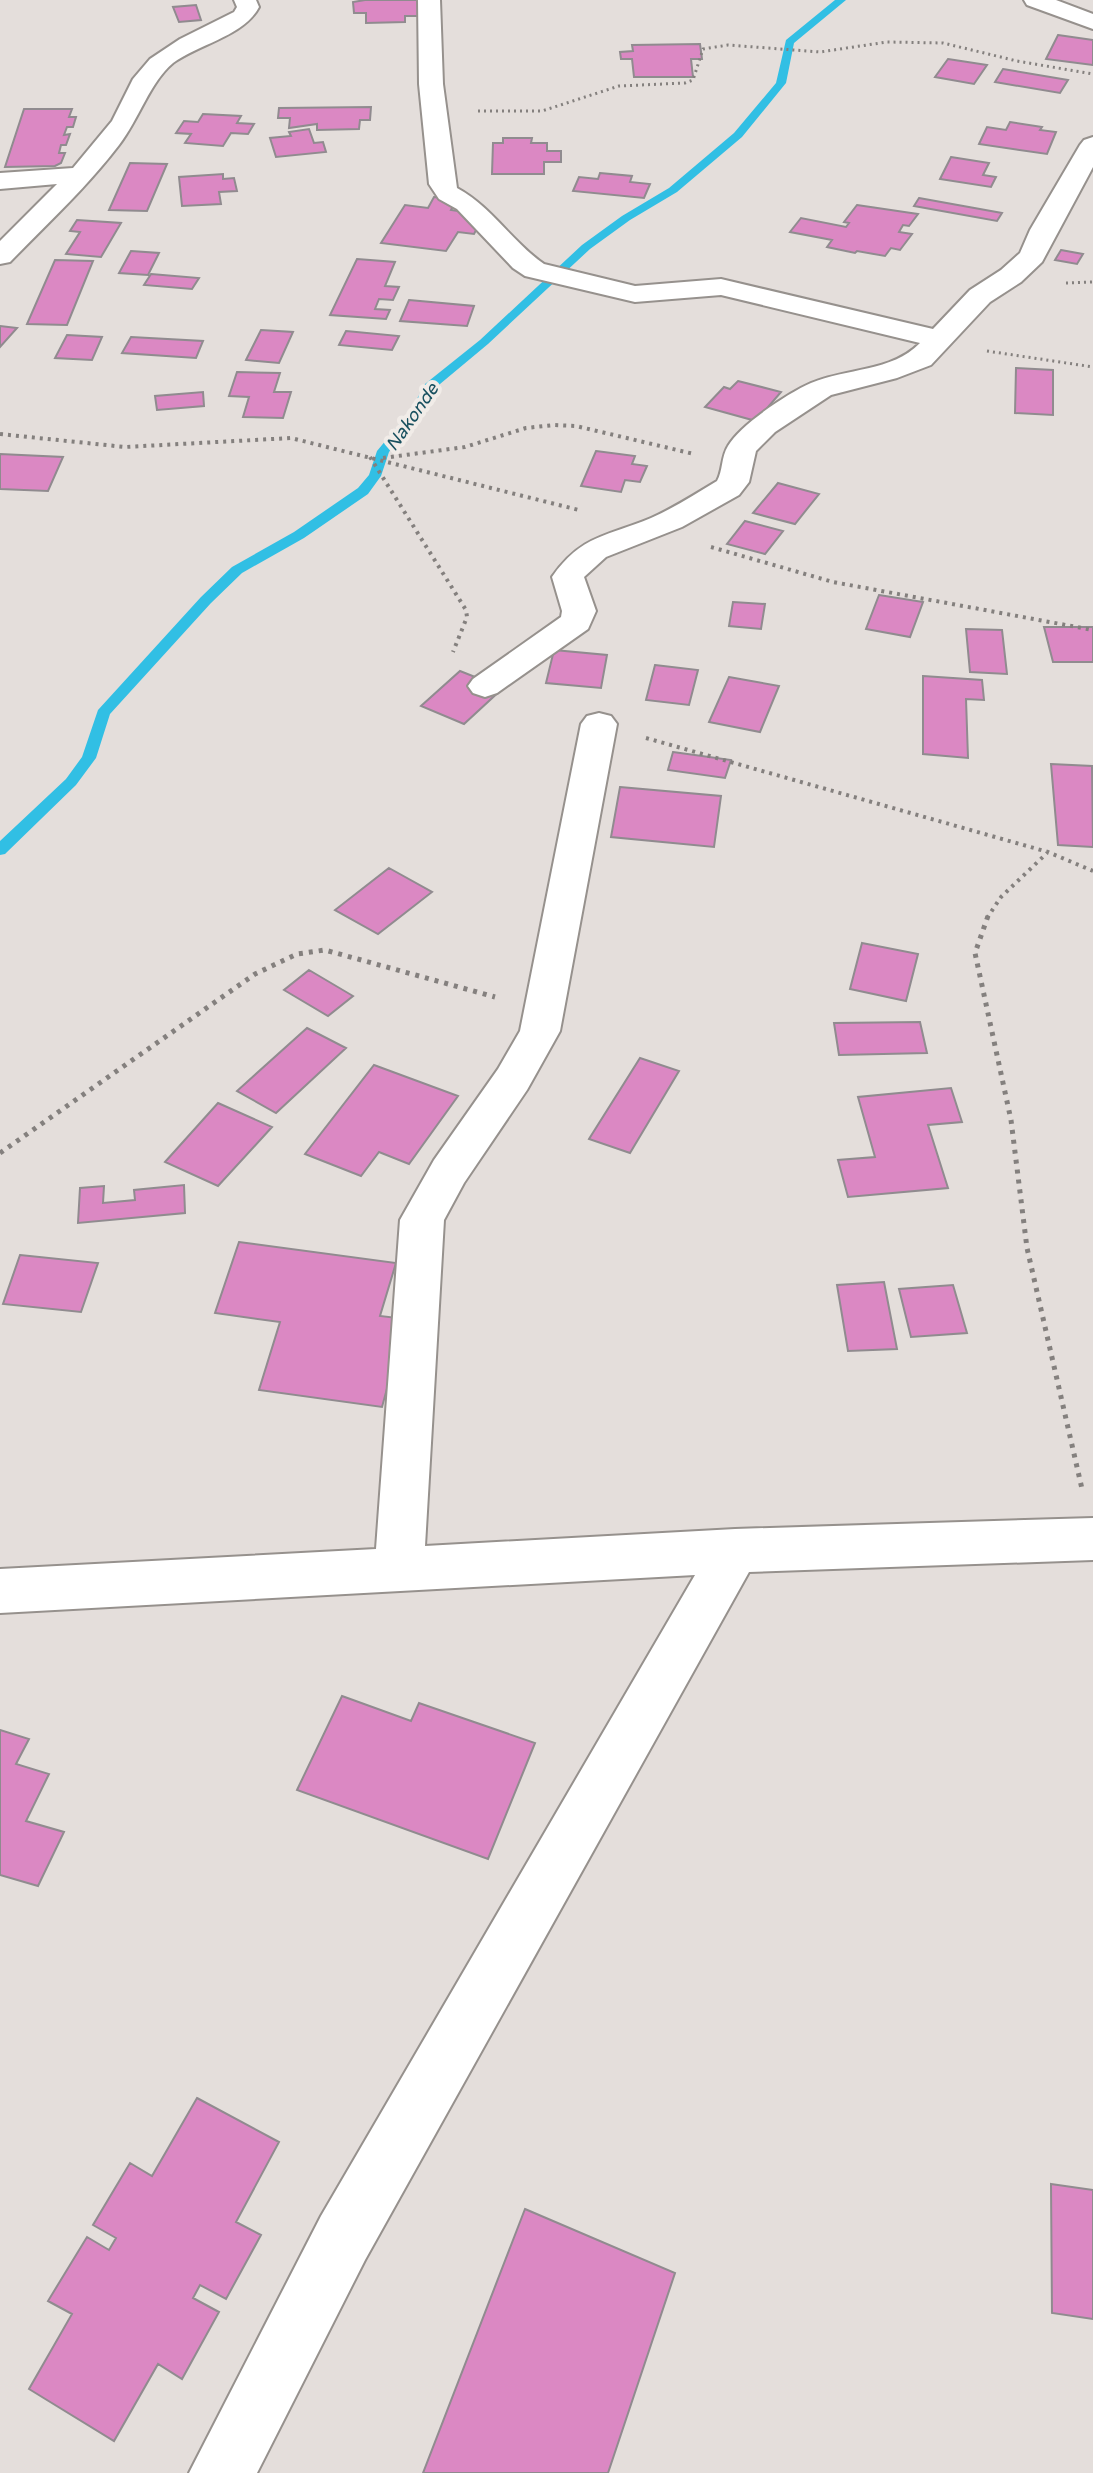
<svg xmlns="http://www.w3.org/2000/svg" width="1093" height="2473" viewBox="0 0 1093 2473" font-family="'Varela Round',sans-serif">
	<rect width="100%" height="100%" fill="#e4dedb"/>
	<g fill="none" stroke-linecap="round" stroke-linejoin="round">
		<path fill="#31bfe4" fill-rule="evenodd" d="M835 0H846L794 43 786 83 742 137 677 192 630 220 590 249 488 344 434 389 420 414 389 452 381 476 368 494 304 538 242 573 211 603 110 714 96 758 76 785 5 854 0 855V841L66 779 82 757 98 710 201 597 232 567 294 532 358 488 369 475 377 451 411 410 425 384 480 340 582 245 622 216 669 188 734 133 776 83 786 40Z"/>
	</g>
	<path fill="#db88c3" stroke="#908b8f" stroke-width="2" d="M365 0H419L421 16H405V22L366 23V13H354L353 2Z
		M196 5 201 20 179 22 173 7Z
		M1058 35 1093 40V65L1046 59Z
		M700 44 702 59H691L693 77H634L632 59H621L620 52 633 51 632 45Z
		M948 59 987 65 974 84 935 77Z
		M1003 69 1068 80 1060 93 995 82Z
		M371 107 370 120H360L359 129 317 130V124L289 128 290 118H278L279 108Z
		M24 109H72L69 117H76L73 127H67L64 135 70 134 66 145H61L59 153H65L61 163 55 166 5 167Z
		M203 114 241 116 237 123 254 124 248 134 231 133 223 146 185 143 191 134 176 133 184 121 198 122Z
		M1010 122 1042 127 1040 130 1056 132 1047 154 979 144 987 127 1006 130Z
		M309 129 314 143 323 142 326 152 276 157 270 138 291 136 289 132Z
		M503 138H532L531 143H547V151H561V162H544V174H492L493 143H503Z
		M951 157 989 163 983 175 996 177 991 187 940 179Z
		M130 163 167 164 147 211 109 210Z
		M600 173 632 176 630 182 650 184 644 198 573 191 579 177 598 179Z
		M223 174V179L234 178 237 191 219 192 221 204 182 206 179 177Z
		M434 197 457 199 451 210 472 213 481 221 474 234 458 232 446 251 381 243 405 205 428 208Z
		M919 198 1002 213 997 221 914 206Z
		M857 205 918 214 909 226 903 225 899 232 912 234 900 250 891 248 885 256 857 251 855 253 827 247 832 240 790 232 801 218 846 227 849 223 844 222Z
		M77 220 121 223 101 257 66 254 80 232 70 231Z
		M1061 250 1083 254 1077 264 1055 260Z
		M131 251 159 253 148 275 119 273Z
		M357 259 395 262 385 286 399 287 393 300 379 299 375 309 390 310 386 319 330 315Z
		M55 260 93 261 67 325 27 324Z
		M151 274 199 278 192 289 144 285Z
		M409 300 474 306 467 326 400 321Z
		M0 326 17 328 0 347Z
		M261 330 293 332 279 363 246 360Z
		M346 331 399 336 392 350 339 345Z
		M67 335 102 337 92 360 55 358Z
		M131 337 203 341 196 358 122 353Z
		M1016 368 1053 370V415L1015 413Z
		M237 372 280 373 274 392H291L283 418 243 417 249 397 229 396Z
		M738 381 781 392 756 421 705 407 724 387 730 389Z
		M203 392 204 406 157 410 155 396Z
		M596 451 635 456 632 464 647 466 640 482 625 480 621 492 581 486Z
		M0 454 63 457 48 491 0 489Z
		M778 483 819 494 795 524 753 513Z
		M745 521 783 531 765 554 727 544Z
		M879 595 923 602 910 637 866 629Z
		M733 602 765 604 761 629 729 626Z
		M1044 627H1093V662H1053Z
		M966 629 1002 630 1007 674 970 672Z
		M554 650 607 655 601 688 546 683Z
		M655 665 698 670 689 705 646 700Z
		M460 671 503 688 464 724 421 706Z
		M923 676 982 680 984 700 966 699 968 758 923 754Z
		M729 677 779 686 760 732 709 722Z
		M673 752 731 760 725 778 668 770Z
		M1051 764 1092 766 1093 847 1058 845Z
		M620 787 721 796 714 847 611 837Z
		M389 868 432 892 378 934 335 910Z
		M862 943 918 954 906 1001 850 989Z
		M309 970 353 996 328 1016 284 990Z
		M920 1022 927 1053 839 1055 834 1023Z
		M307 1028 346 1048 276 1113 237 1091Z
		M640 1058 679 1071 630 1153 589 1139Z
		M374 1065 458 1096 409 1164 379 1152 361 1176 305 1154Z
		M951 1088 962 1122 928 1125 948 1188 848 1197 838 1160 875 1157 858 1097Z
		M218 1103 272 1127 218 1186 165 1162Z
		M184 1185 185 1213 78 1223 80 1188 104 1186 103 1203 135 1200 134 1190Z
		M239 1242 396 1263 380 1316 406 1319 382 1407 259 1390 280 1322 215 1313Z
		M20 1255 98 1263 81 1312 3 1304Z
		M884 1282 897 1349 848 1351 837 1285Z
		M953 1285 967 1333 911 1337 899 1289Z
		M342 1696 411 1721 419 1703 535 1743 488 1859 297 1790Z
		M0 1730 29 1739 16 1764 49 1774 26 1821 64 1832 38 1886 0 1875Z
		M197 2098 279 2142 236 2222 261 2235 226 2299 200 2285 193 2298 219 2312 182 2379 158 2364 114 2441 29 2389 72 2314 48 2301 87 2237 109 2250 116 2238 93 2225 130 2163 152 2176Z
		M1051 2184 1093 2190V2319L1052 2313Z
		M525 2209 675 2273 608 2473H423Z"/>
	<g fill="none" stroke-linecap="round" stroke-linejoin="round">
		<defs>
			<path id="minor" d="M234 0H256L259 7C244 36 199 44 173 63 150 82 139 119 119 145 87 187 47 224 10 262L0 264V241L57 184 0 189V173L73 168 112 121 133 79 150 59 180 39 234 12 237 7Z
				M418 0H440L443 84 457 188C492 207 512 242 544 264L635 286 721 279 933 329 970 290 1001 270 1020 253 1030 230 1080 145 1084 140 1093 137V167L1042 262 1021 282 990 302 931 365 897 378 831 395 775 432 756 451 749 482 739 495 682 527 606 557 584 577 596 611 588 629 497 693 485 697 473 693 468 686 473 679 561 617 562 611 552 577C581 535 608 536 651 518 674 508 695 494 717 481 723 471 721 457 728 446 740 425 788 393 811 383 846 368 892 372 920 343L721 295 635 302 525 276 513 268 457 209 439 199 429 184 419 84Z
				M1024 0H1056L1093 14V29L1027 5Z
				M599 713 611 716 617 724 560 1031 527 1090 464 1183 444 1220 425 1546 735 1529 1093 1518V1560L749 1572 365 2260 257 2473H189L321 2216 695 1575 0 1613V1569L376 1549 400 1220 434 1160 498 1069 520 1031 581 724 587 716Z"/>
		</defs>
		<use href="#minor" stroke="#96918d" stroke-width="4"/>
		<path stroke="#84807e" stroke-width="3" stroke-dasharray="2 4" stroke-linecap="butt" d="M478 111H542L619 86 685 83 693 80 703 49 728 45 820 52 887 42 943 43 1017 61 1093 74
			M1066 283 1093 282
			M987 351 1093 367"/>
		<path stroke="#84807e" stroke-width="4" stroke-dasharray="3 5" stroke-linecap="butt" d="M0 434 125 447 291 438 579 510
			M370 457 466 610 467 617 453 652
			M383 458 465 447 526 428 554 425 576 426 694 454
			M711 547 833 582 1093 630
			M646 738 1048 852 1093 871
			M987 918 1001 897 1047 853"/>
		<path stroke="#84807e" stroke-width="5" stroke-dasharray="4 6" stroke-linecap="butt" d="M988 916 975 953 1011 1120 1027 1248 1082 1489
			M0 1153 255 974 297 954 325 950 495 997"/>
		<use href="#minor" fill="#fff" fill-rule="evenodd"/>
	</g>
	<g text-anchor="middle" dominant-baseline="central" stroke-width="8" stroke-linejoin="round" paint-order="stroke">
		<g font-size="18" font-style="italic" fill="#18505f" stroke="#f1ece8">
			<text transform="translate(412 417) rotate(-55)">Nakonde</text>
		</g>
	</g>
</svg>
